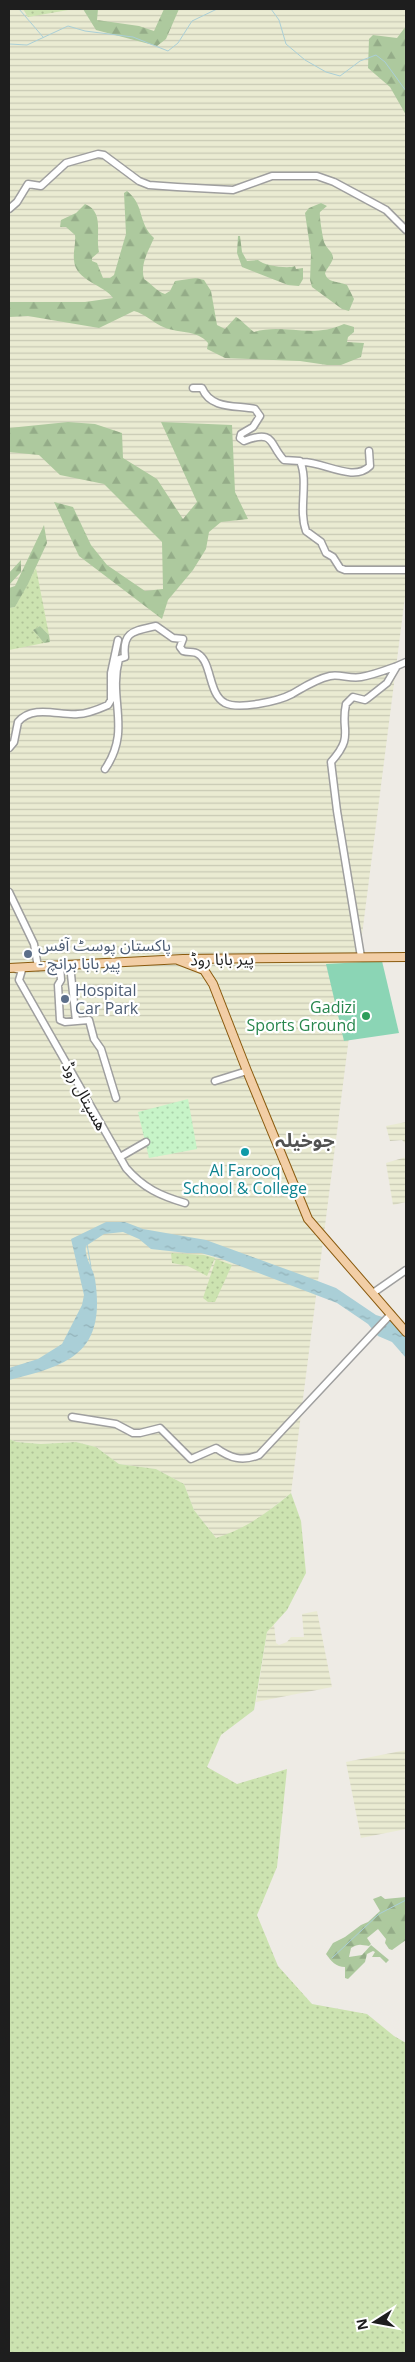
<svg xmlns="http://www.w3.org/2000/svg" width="415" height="2362" viewBox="0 0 415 2362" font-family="'Open Sans','Noto Sans Arabic',sans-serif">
	<defs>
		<pattern id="farmland-rules" width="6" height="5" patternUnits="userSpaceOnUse" patternTransform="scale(1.25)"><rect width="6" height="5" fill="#eaebd2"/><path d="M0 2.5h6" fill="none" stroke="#c8c9b4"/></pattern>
		<pattern id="grass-dots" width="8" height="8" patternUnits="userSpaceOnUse" patternTransform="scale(1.25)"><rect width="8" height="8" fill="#cce3b0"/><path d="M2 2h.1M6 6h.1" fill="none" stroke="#afc297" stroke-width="1.8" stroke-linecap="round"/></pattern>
		<pattern id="forest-firs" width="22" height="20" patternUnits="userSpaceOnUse" patternTransform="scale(1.25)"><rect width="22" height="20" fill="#adc99e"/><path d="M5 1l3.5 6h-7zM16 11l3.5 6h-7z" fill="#94ac88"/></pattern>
		<pattern id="park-dots" width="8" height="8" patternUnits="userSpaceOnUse" patternTransform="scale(1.25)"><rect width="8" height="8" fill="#c7f4c8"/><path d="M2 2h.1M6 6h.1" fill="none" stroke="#aad1ab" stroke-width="1.8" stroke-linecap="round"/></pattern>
		<pattern id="water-ripples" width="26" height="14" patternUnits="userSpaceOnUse" patternTransform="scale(1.25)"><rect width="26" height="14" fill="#aacfd7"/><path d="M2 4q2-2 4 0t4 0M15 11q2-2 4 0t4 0" fill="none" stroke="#92b1b8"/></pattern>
	</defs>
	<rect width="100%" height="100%" fill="#eeebe5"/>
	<path fill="url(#farmland-rules)" d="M9 9H406V589L291 1493 263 1515 237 1532 216 1538 194 1510 184 1484 156 1469 119 1464 96 1447 76 1442 41 1444 17 1442 9 1439Z
		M406 1122V1144L402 1140 390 1141 386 1126Z
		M406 1157V1202L393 1205 386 1163Z
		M317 1611 332 1687 256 1702 267 1632 274 1624 276 1643 279 1645 287 1642 291 1637H304L302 1614Z
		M406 1750V1829L361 1838 346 1762Z"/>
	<path fill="url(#grass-dots)" d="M23 9H74L28 17Z
		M36 568 49 635 40 626 33 630 44 643 9 650V608L15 607Z
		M171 1253 204 1255 215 1258 207 1276 188 1266 172 1263Z
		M216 1259 232 1265 215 1302H208L203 1298Z
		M9 1439 17 1442 41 1444 76 1442 96 1447 119 1464 156 1469 184 1484 194 1510 216 1538C246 1529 268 1512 291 1493L301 1521 306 1573 287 1610 267 1632 254 1710 221 1735 207 1767 237 1784 287 1769 277 1867 257 1915 278 1966 312 2004 367 2014 394 2036 406 2043V2353H9Z"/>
	<path fill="url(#forest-firs)" d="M83 9H98L97 20 139 26 154 31 164 9H179L166 39 157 46 96 30Z
		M406 26V115L390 87 368 68 369 39 373 35 397 38Z
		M127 191C145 205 137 222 154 238 148 252 140 264 144 279 152 284 156 291 165 294L170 291 175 281 196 278 204 280 211 291 217 325 225 329 236 317C243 321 247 327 254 332 283 323 312 339 344 324L354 327V332L348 337 347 342 364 343 361 357 341 365H327L300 361 225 358 207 349 208 343C197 329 176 334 161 326 151 321 145 314 134 311L99 328 28 316 9 317V302H85L113 298C105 285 75 281 74 260 73 251 76 244 75 235L66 227H60L61 220 76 213 85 204C105 212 95 235 99 252L92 258V261L97 263 103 278H110L114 275 126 234 124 193Z
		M321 203 327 206 320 212C319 215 323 241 325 244 327 249 333 252 333 258 332 263 327 268 325 273 327 283 338 281 347 285L354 299 349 311 342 309 312 287 310 280 311 254 305 213 309 208Z
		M238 236H240L242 252 247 261 258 260C264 266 289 269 295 266L296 269 303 268V279L299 286 288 285 242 267 237 253Z
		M68 422 95 424 122 433 123 458 157 479 183 519 197 502 161 422 232 425 235 492 248 519 221 522 209 532 206 549 193 570 168 600 162 619 79 556 54 502 73 507 91 545 107 565 145 591 163 589 162 542 104 484 60 475 39 455 9 452V428Z
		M44 525 47 543 28 584 15 607 9 608V588L15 586Z
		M21 560V572L9 585V573Z
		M40 626 49 635 50 642 44 643 33 630Z
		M381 1896 385 1899 406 1897V1940L392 1950 389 1949 385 1943 386 1939 378 1929 367 1938 371 1944 369 1946C361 1945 359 1943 351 1948L349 1957 362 1955 371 1945 389 1960 386 1963 380 1957H372L375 1952 373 1951 367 1954 365 1962 348 1979 345 1978V1967C336 1967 331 1961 326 1954L333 1943 345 1937 361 1925 368 1922 380 1911 373 1899Z"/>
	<path fill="url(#park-dots)" d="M188 1099 197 1149 149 1158 138 1112Z"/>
	<path fill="#8bd5b5" d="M382 961 399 1033 344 1041 326 964Z"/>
	<path fill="url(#water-ripples)" d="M106 1222H125L143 1229 206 1240 302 1275 336 1288 376 1315 392 1320 406 1337V1358L392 1342 378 1336 368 1324 337 1303 219 1258 201 1253H187L151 1249 139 1239 123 1232 104 1234 86 1246C84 1258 93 1267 95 1279 106 1352 71 1365 9 1380V1368L38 1359 62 1344 82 1305 84 1295 71 1239Z"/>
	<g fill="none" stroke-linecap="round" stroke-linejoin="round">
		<path stroke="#aacfd7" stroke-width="1" d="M19 9 43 37
			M271 9 279 20 286 44 305 60 326 72 340 76 360 61 376 55 385 62 406 91
			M9 44 27 45 68 26 85 31 133 37 168 51 178 43 192 21 217 9
			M87 1244 91 1267
			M332 1958 379 1914 406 1900"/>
		<defs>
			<path id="minor" d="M9 209 17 202 28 184 41 186 66 163 98 154 104 155 139 181 149 185 177 187 233 190 272 176H317L334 182 386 210 406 230
				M193 388H202C211 410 237 405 255 409L260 416 253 427 241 434 240 438 244 441C275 429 269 444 284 460L300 461C309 482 298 509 306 531L321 542 326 553 333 557 340 568 345 570H406
				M301 462C323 461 353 483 370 466L369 451
				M9 748 14 742 18 722C33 704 60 716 78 714 88 714 99 709 108 705L111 700V673L118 640
				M105 769C132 730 108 700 119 659L125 657C122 631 134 631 156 626L173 638 183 639 180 647 183 651C188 653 194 651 198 654 212 662 208 694 225 703 239 710 279 701 292 694 304 687 316 679 330 676 340 674 350 679 361 677 373 675 386 670 397 666
				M9 892 34 944 38 967
				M361 957 337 811 331 762C355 735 340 732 346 704L353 697 365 700 368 698 387 683 397 666 406 662
				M60 965 61 980 58 985 60 1020 65 1022 89 1020 94 1039 101 1049 116 1098
				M70 965 76 1021
				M16 969 22 970 19 980 126 1168C143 1188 161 1196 185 1203
				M215 1081 247 1071
				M120 1157 146 1142
				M373 1293 406 1270
				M72 1417 116 1424 133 1433H140L160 1428 191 1459 216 1448C230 1458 242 1462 259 1455L391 1314"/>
			<path id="major" d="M178 960 204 970 213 984 247 1071 308 1219 406 1332
				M9 968 183 959 406 957"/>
		</defs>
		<use href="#minor" stroke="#9f9f9f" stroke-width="9"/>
		<use href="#major" stroke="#8a5b0f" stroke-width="10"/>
		<use href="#minor" stroke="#fff" stroke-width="6"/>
		<use href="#major" stroke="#f2cea6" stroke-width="8"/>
	</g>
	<g fill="#5c6f8a" stroke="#fff" stroke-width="2">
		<circle cx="28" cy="954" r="5"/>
		<circle cx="65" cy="999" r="5"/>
	</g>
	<circle fill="#2e9e5b" stroke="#fff" stroke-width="2" cx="366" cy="1016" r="5"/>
	<circle fill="#0f9aa8" stroke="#fff" stroke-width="2" cx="245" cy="1152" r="5"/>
	<g text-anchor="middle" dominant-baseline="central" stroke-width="4.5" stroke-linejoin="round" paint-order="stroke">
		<g font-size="16" fill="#4e5e75" stroke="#fff" text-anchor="start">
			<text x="38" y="945">پاکستان پوسٹ آفس<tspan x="38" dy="18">- پیر بابا برانچ</tspan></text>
			<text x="75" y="990">Hospital<tspan x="75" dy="18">Car Park</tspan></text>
		</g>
		<g font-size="16" fill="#1e1e1e" stroke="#fff">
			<text transform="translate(222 959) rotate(-1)">پیر بابا روڈ</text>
			<text transform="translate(85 1096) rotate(61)">ھسپتال روڈ</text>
		</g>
		<g font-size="16" fill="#27864d" stroke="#fff" text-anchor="end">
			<text x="356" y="1007">Gadizi<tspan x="356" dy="18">Sports Ground</tspan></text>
		</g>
		<g font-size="16" fill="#0d838f" stroke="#fff">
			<text x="245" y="1170">Al Farooq<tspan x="245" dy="18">School &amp; College</tspan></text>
		</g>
		<g font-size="19" font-weight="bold" fill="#515151" stroke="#fff">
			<text x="305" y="1140">جوخیلہ</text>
		</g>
	</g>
	<rect width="415" height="2362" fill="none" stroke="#1e1e1e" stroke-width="20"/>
	<g transform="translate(375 2322) rotate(259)" stroke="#ffffff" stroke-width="4" paint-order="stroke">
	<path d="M0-4L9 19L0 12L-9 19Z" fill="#1e1e1e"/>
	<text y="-8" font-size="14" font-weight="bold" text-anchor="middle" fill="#1e1e1e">N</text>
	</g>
</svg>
